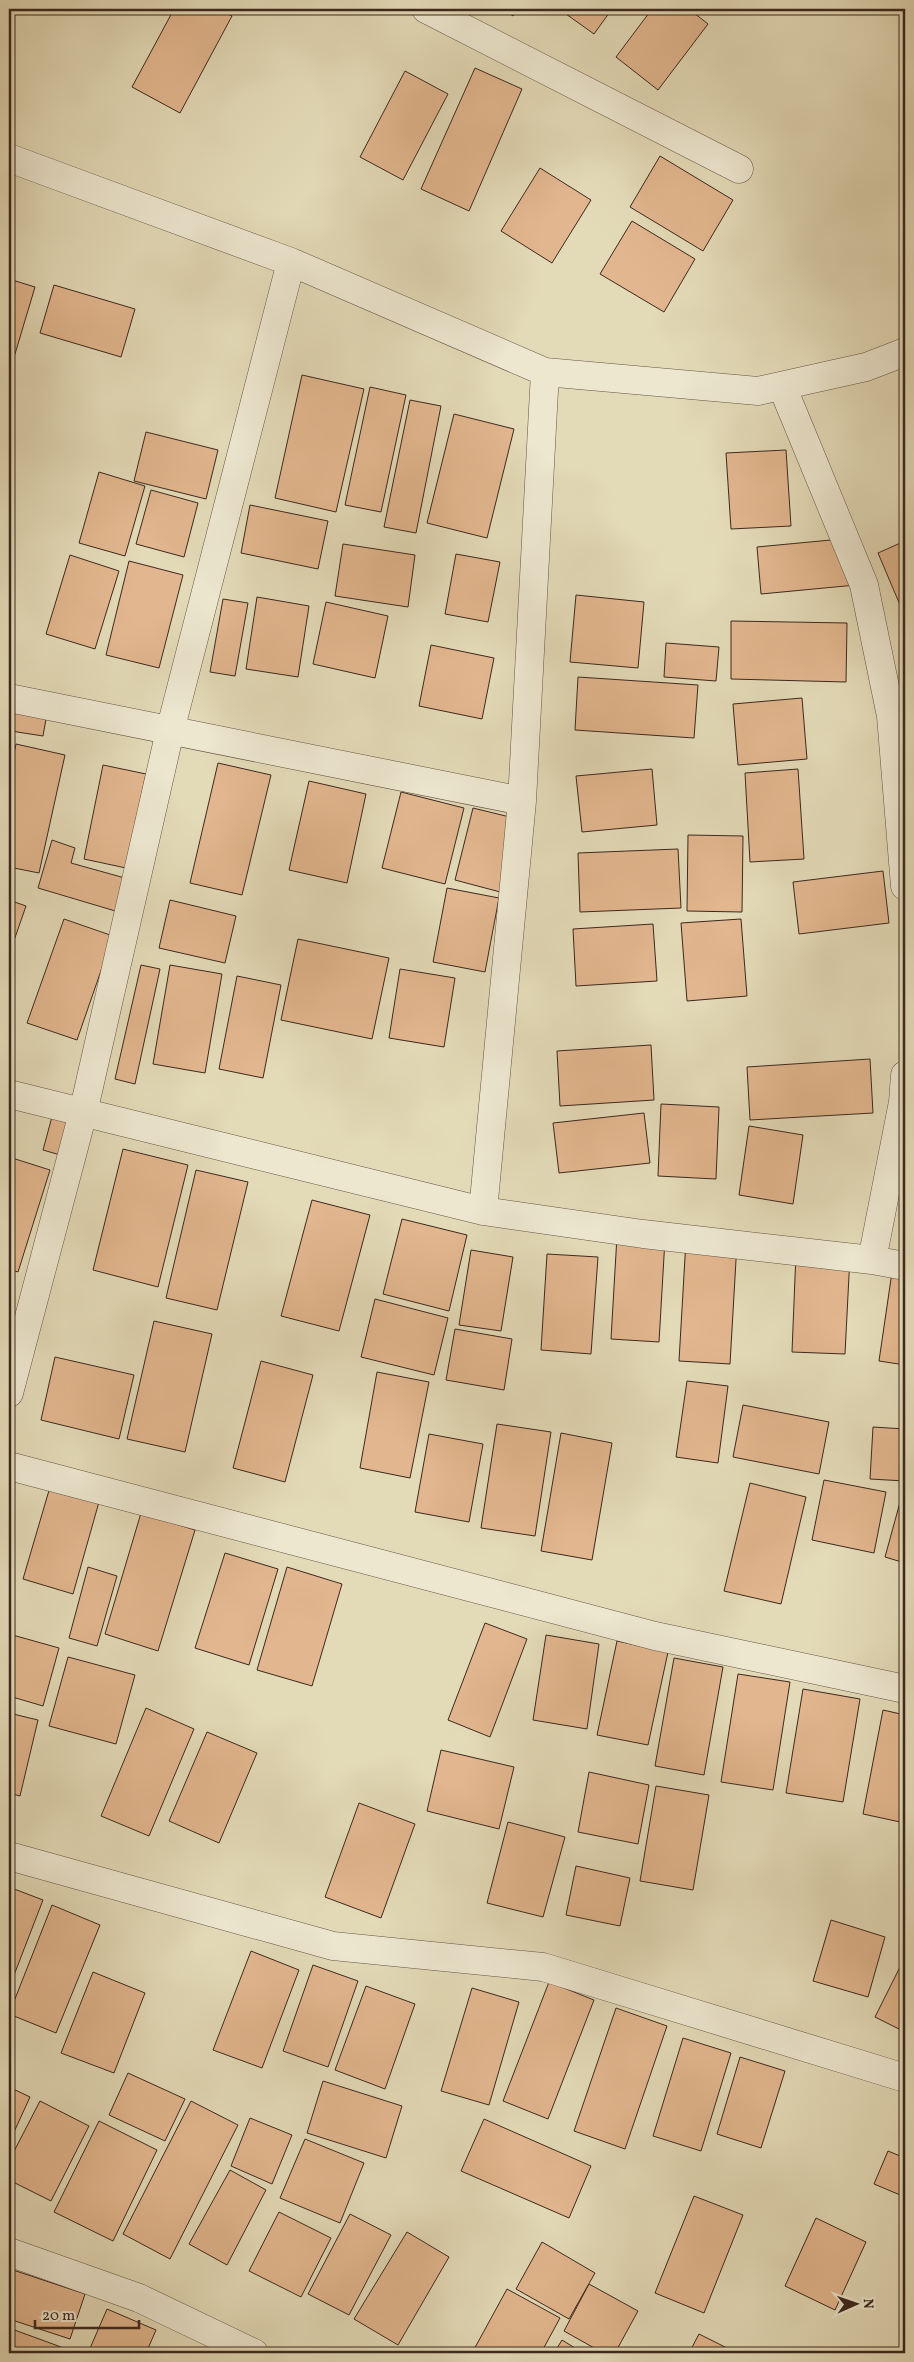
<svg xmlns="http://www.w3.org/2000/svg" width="914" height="2362" viewBox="0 0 914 2362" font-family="Vollkorn,serif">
	<rect width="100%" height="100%" fill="#e3dab7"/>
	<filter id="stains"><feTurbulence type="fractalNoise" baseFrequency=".004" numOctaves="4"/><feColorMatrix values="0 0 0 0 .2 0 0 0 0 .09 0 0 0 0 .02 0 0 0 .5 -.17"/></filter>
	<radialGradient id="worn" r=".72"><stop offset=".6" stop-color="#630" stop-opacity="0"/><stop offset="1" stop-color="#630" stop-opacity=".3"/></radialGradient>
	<path fill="#e2b68e" stroke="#3c281f" d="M174 9H218L232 16 180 113 132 87Z
		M503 9H517L513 16Z
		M559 9H612L594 34Z
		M652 9H689L708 24 658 90 616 57Z
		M475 68 522 89 469 211 421 189Z
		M405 71 448 94 403 180 360 157Z
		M660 156 733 200 703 251 630 207Z
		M540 168 591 200 552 263 501 231Z
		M632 221 695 259 664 312 600 274Z
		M9 279 35 287 12 364 9 363Z
		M54 285 135 309 121 357 40 333Z
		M302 375 364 389 336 512 275 498Z
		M370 387 406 395 381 512 345 505Z
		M410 400 441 406 416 533 384 527Z
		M454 414 514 429 487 538 427 523Z
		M146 432 218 450 206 499 134 481Z
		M786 450 791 526 731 529 726 453Z
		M99 472 145 486 125 556 79 543Z
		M151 490 198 503 184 557 136 544Z
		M250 505 328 521 318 569 241 553Z
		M852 538 856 585 761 594 757 547Z
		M905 541V611L903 612 878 553Z
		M343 544 415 555 408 607 335 596Z
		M456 554 500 562 488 622 445 614Z
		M70 555 119 571 95 649 46 634Z
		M129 561 183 575 159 668 106 655Z
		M576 595 644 602 638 668 570 662Z
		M257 597 309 606 298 677 246 669Z
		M223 599 248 603 235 676 210 672Z
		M326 602 388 616 375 678 313 664Z
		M731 621 847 623 846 682 731 679Z
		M666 643 719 647 716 681 664 677Z
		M431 645 494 658 482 719 419 706Z
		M578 677 698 685 694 738 575 730Z
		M802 698 807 759 738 765 733 704Z
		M15 703 48 708 43 736 11 731Z
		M16 744 65 755 39 873 9 867V778Z
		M218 763 271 775 242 895 190 883Z
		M103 765 146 774 126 868 84 859Z
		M652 769 657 825 582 832 576 776Z
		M798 769 804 859 750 862 745 773Z
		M309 781 366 794 347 883 289 870Z
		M401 792 464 808 445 884 382 868Z
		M473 808 522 820 504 893 455 880Z
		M688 835 743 836 742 912 687 911Z
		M52 840 75 848 71 863 132 880 122 913 38 888Z
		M678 849 681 908 580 912 578 853Z
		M883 871 889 923 799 934 793 882Z
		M447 888 499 898 485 972 433 962Z
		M9 900 26 906 9 955Z
		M170 900 236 916 225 963 159 948Z
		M64 919 113 936 77 1040 27 1023Z
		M741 919 747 996 687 1001 681 923Z
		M653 924 657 981 576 986 573 929Z
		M298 939 389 958 372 1039 281 1020Z
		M141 965 160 969 135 1084 115 1079Z
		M170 965 222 974 205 1073 153 1064Z
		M400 969 455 978 444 1047 389 1038Z
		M237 976 281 985 263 1078 219 1069Z
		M651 1045 654 1100 560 1106 557 1051Z
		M870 1059 873 1113 750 1120 747 1067Z
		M661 1104 719 1107 716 1179 658 1176Z
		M53 1113 77 1119 67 1157 43 1150Z
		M644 1113 650 1163 559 1173 553 1123Z
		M749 1126 803 1135 793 1204 739 1195Z
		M123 1149 188 1165 158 1287 93 1270Z
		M9 1157 50 1170 18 1272 9 1269Z
		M196 1170 248 1182 217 1310 166 1298Z
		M905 1177V1206L900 1205Z
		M312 1200 370 1215 339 1331 281 1316Z
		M402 1219 467 1235 449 1311 383 1294Z
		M617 1236 665 1239 659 1342 611 1339Z
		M686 1240 737 1243 730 1364 679 1361Z
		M471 1250 513 1257 501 1331 459 1325Z
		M796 1253 850 1256 845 1354 792 1352Z
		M547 1254 598 1257 591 1354 541 1350Z
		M892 1272 905 1274V1365L879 1361Z
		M375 1299 448 1318 434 1375 361 1357Z
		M154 1321 212 1334 185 1452 127 1439Z
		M455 1329 512 1339 504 1390 446 1380Z
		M55 1357 134 1375 119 1439 41 1420Z
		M261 1361 313 1375 285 1482 233 1468Z
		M377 1372 429 1382 410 1478 360 1468Z
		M687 1381 728 1386 718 1463 676 1457Z
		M743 1405 829 1422 819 1474 733 1457Z
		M497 1424 551 1432 535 1536 481 1528Z
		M873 1427 905 1429V1481L870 1479Z
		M561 1433 612 1443 592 1560 541 1551Z
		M429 1434 483 1444 469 1522 415 1512Z
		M824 1480 886 1492 874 1553 812 1540Z
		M750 1483 806 1497 781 1604 724 1591Z
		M905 1484V1563L885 1557Z
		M50 1487 99 1502 73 1594 23 1579Z
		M141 1513 195 1530 158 1651 105 1634Z
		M225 1553 278 1569 249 1665 195 1648Z
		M88 1567 117 1576 97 1646 69 1638Z
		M287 1567 342 1584 312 1686 257 1670Z
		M485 1623 527 1639 490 1737 448 1720Z
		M9 1634 59 1648 43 1706 9 1696Z
		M546 1635 599 1644 587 1729 533 1720Z
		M617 1641 668 1652 648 1745 597 1735Z
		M68 1657 135 1675 116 1744 49 1726Z
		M674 1658 723 1667 704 1775 655 1766Z
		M738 1674 790 1682 773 1790 721 1782Z
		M803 1689 860 1699 843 1802 786 1793Z
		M146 1708 194 1729 149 1836 101 1816Z
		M883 1710 905 1715V1823L863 1814Z
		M9 1713 38 1720 20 1796 9 1793Z
		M207 1732 257 1753 219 1843 169 1821Z
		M441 1750 514 1767 499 1829 427 1811Z
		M589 1772 649 1785 638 1844 578 1832Z
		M656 1786 709 1795 693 1890 640 1881Z
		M359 1803 415 1824 381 1918 325 1897Z
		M508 1822 565 1837 543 1917 487 1903Z
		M576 1866 630 1878 620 1926 566 1915Z
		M9 1887 43 1900 9 1988Z
		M52 1905 100 1925 56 2033 9 2014Z
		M831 1920 885 1937 868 1997 813 1981Z
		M251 1951 299 1970 262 2068 213 2050Z
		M313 1965 358 1981 328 2067 283 2051Z
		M900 1967 905 1970V2032L875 2017Z
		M93 1972 145 1993 114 2073 61 2053Z
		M549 1982 594 2000 548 2119 503 2101Z
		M366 1986 415 2004 385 2089 335 2070Z
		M472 1988 519 2002 489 2105 441 2091Z
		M616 2008 667 2026 625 2149 574 2131Z
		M683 2038 731 2053 701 2151 653 2136Z
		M740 2057 785 2071 761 2148 717 2134Z
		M128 2073 185 2099 165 2141 109 2115Z
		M323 2081 402 2106 386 2158 307 2133Z
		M9 2087 30 2097 9 2143Z
		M40 2101 89 2126 51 2201 9 2180V2161Z
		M191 2101 238 2125 170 2259 123 2234Z
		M250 2118 292 2135 272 2184 231 2166Z
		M484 2119 591 2166 569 2218 461 2171Z
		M99 2121 157 2150 113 2241 54 2212Z
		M305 2139 364 2163 340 2223 280 2198Z
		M888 2151 905 2158V2197L874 2184Z
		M230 2170 266 2190 227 2265 189 2244Z
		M694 2196 743 2215 704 2313 655 2293Z
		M279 2212 331 2238 301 2297 249 2271Z
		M350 2214 391 2235 349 2315 308 2294Z
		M816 2218 866 2242 835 2310 785 2286Z
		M407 2232 449 2257 398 2345 354 2319Z
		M542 2242 595 2273 569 2319 516 2289Z
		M10 2269 85 2294 70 2339 9 2319Z
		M589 2284 638 2311 615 2353H603L564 2331Z
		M507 2289 560 2318 541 2353H472Z
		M107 2309 156 2330 146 2353H88Z
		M9 2328 61 2347 59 2353H9Z
		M699 2334 737 2353H689Z
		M562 2340 583 2353H554Z"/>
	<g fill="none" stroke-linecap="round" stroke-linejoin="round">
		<defs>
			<path id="minor" d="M426 9 739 169
				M9 158 291 262 545 372 758 391 866 367 905 352
				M782 386 864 585 891 716 905 886
				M9 698 522 801
				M9 1094 483 1211 643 1234 872 1260 905 1266
				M483 1211 522 801 545 372
				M872 1260 903 1102 905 1075
				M9 1393 83 1113 170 731 291 262
				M9 1466 655 1636 905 1689
				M9 1856 333 1946 543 1967 905 2078
				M9 2252 139 2298 254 2353"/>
		</defs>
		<use href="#minor" stroke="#665445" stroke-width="29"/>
		<use href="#minor" stroke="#ede7d0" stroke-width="28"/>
	</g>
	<rect width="914" height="2362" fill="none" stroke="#e3dab7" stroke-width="30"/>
	<rect x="10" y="10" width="894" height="2342" fill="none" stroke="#3c281f" stroke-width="2.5"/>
	<rect x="15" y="15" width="884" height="2332" fill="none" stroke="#3c281f"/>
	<g transform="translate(856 2304) rotate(88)" stroke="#ede7d0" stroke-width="4" paint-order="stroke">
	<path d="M0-4L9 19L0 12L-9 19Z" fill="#3c281f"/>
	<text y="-8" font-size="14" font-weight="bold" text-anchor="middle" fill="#3c281f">N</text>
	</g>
	<path d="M35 2320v8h104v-8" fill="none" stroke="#3c281f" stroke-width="2.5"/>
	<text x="42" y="2320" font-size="15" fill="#3c281f" stroke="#ede7d0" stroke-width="4" paint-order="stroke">20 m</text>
	<rect width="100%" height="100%" filter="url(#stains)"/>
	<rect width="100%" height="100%" fill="url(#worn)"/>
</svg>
